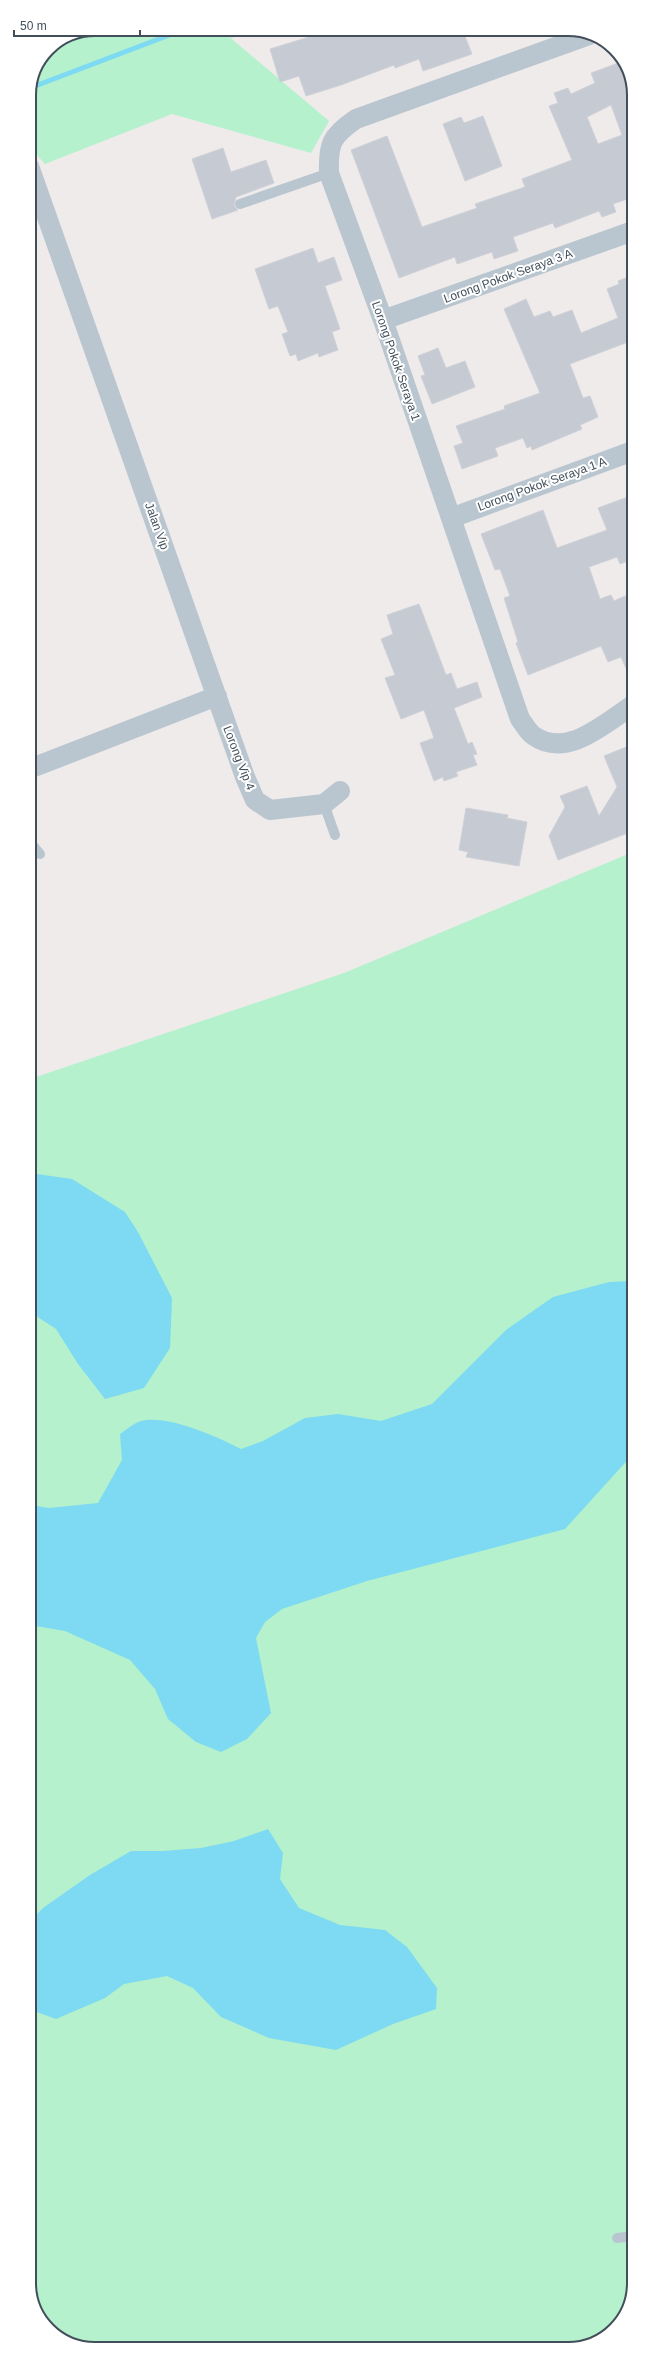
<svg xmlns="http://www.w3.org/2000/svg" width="663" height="2378" viewBox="0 0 663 2378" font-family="Arial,sans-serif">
	<rect width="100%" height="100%" fill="#efebeb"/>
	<path fill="#b4f1cc" d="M95 29H240L227 35 329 121 311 153 172 114 45 164 29 146C29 119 25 66 49 48 60 40 82 34 95 29Z
		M633 852 634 2283 620 2323 581 2348 91 2349 52 2333 30 2296V1079L344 973Z"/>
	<path fill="#7ddaf2" d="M30 1173 72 1179 125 1212 138 1232 172 1298 170 1348 144 1388 105 1399 78 1364 56 1329 30 1312Z
		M633 1281 634 1453 565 1529 367 1581 282 1609 265 1622 256 1638 271 1713 247 1739 221 1752 196 1742 168 1719 155 1689 130 1660 65 1631 30 1625V1505L49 1508 98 1503 122 1460 120 1434C126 1430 134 1423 141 1421 167 1414 218 1437 241 1449L263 1441 305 1418 338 1414 381 1421 432 1404 506 1330 553 1297 609 1282Z
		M268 1829 283 1853 280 1879 299 1908 340 1925 385 1930 407 1947 437 1988 436 2009 393 2024 336 2050 269 2038 221 2017 193 1988 167 1976 124 1984 105 1998 56 2019 37 2012 30 2003V1921L43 1908 90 1875 131 1851H163L201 1848 234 1841Z"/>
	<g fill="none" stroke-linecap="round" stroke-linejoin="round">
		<path stroke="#7ddaf2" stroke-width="5" d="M225 29 232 35 247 29
			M30 88 185 29"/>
	</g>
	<path fill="#c6cad2" stroke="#cfd1d8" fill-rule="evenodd" d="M321 29H462L472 54 423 71 419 59 395 68 394 65 341 85 306 96 299 76 280 82 270 49 322 33Z
		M621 62 633 82V197L613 204 616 212 602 217 599 211 555 228 553 223 513 237 518 251 494 259 492 252 457 264 455 257 399 278 351 150 387 136 422 227 477 208 475 204 525 187 522 179 572 160 549 106 558 103 554 93 568 88 571 94 595 83 591 73ZM611 105 622 135 598 144 587 117Z
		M483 116 502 166 465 181 443 124 461 117 464 123Z
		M223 148 231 172 266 160 274 183 236 197 234 206 238 210 212 219 192 159Z
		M313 248 318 263 334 257 342 280 325 286 340 329 332 332 338 350 319 357 318 353 298 361 296 354 290 356 282 334 288 332 278 306 269 309 255 269Z
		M633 275V352L628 342 570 364 583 398 590 396 598 417 580 425 582 429 532 450 531 446 527 448 523 438 495 448 498 456 462 469 454 446 463 443 456 426 505 409 504 406 540 393 504 309 526 299 534 317 550 311 553 317 572 310 581 333 618 318 607 289 619 284 618 281Z
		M438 348 446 368 465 361 475 387 432 404 421 376 425 375 418 356Z
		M633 495V559L620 564 617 557 589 567 600 599 611 595 614 601 625 596 633 618V684L621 657 608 662 601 646 528 675 516 643 518 642 504 598 510 596 500 569 495 570 481 534 543 510 557 548 607 530 598 508Z
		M419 604 446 675 451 673 457 689 477 682 482 697 454 708 468 744 472 742 477 754 473 755 477 765 456 772 458 776 444 781 443 777 434 781 420 743 434 738 424 710 401 719 385 678 395 675 381 639 393 634 387 615Z
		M626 747 633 766V801L628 808 633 831 558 860 549 836 565 807 560 796 587 786 599 816 617 787 604 756Z
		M466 808 508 815 507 818 527 822 519 866 466 857 468 852 459 850Z"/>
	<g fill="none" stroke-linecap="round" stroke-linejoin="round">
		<path stroke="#bac6cf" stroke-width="10" d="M240 204 329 173
			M324 804 335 835
			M29 841 40 854
			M617 2238 634 2236"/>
		<path stroke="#bac6cf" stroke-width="20" d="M589 35 356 119C331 136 328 144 329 173L383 320 520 719C524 724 528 732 534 736 567 759 605 723 633 705
			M29 166 245 777 255 800 270 810 324 804 340 791
			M383 320 633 231
			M451 518 633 451
			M29 769 217 696"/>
	</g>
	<g text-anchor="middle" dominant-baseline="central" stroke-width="4" stroke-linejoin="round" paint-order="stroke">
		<g font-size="12" fill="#424f5a" stroke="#fff">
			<text transform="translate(508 276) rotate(-20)">Lorong Pokok Seraya 3 A</text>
			<text transform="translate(396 361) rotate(71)">Lorong Pokok Seraya 1</text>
			<text transform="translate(542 484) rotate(-20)">Lorong Pokok Seraya 1 A</text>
			<text transform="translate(157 526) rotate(70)">Jalan Vip</text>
			<text transform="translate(239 758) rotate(69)">Lorong Vip 4</text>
		</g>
	</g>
	<path d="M0 0H663V2378H0ZM95 36H568A59 59 0 0 1 627 95V2283A59 59 0 0 1 568 2342H95A59 59 0 0 1 36 2283V95A59 59 0 0 1 95 36Z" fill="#fff" fill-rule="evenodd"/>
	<path fill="none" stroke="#424f5a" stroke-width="2" d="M95 36H568A59 59 0 0 1 627 95V2283A59 59 0 0 1 568 2342H95A59 59 0 0 1 36 2283V95A59 59 0 0 1 95 36Z"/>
	<path d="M14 30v6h126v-6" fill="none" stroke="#424f5a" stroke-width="2"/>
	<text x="20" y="30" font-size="12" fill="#424f5a" stroke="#ffffff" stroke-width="3" paint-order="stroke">50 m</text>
</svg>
